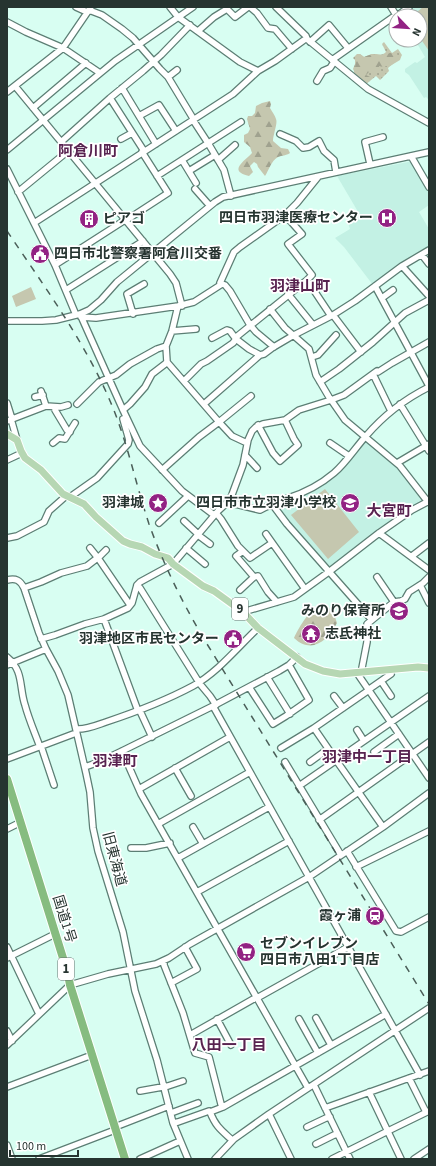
<svg xmlns="http://www.w3.org/2000/svg" width="436" height="1166" viewBox="0 0 436 1166" font-family="'Source Sans 3','Noto Sans JP',sans-serif">
	<defs>
		<pattern id="grass-dots" width="8" height="8" patternUnits="userSpaceOnUse"><rect width="8" height="8" fill="#c5c7af"/><path d="M2 2h.1M6 6h.1" fill="none" stroke="#a0a28f" stroke-width="1.8" stroke-linecap="round"/></pattern>
		<pattern id="forest-firs" width="22" height="20" patternUnits="userSpaceOnUse"><rect width="22" height="20" fill="#c5c7af"/><path d="M5 1l3.5 6h-7zM16 11l3.5 6h-7z" fill="#a0a28f"/></pattern>
	</defs>
	<rect width="100%" height="100%" fill="#d8fef2"/>
	<path fill="#c3f1e4" d="M413 7H429V100L426 97 424 98 409 75 405 72V69L415 62 417 63 425 57 415 40H420V16H401Z
		M413 161 429 190V205L419 212 429 229V248L373 285 344 247 335 238 350 229 348 223 357 210 337 176Z
		M366 439 400 469 424 500 405 513 331 567 297 532 280 511 277 504 285 502 329 481Z"/>
	<path fill="url(#grass-dots)" d="M384 42 392 53 398 49 402 55 401 57 388 68 389 71 380 80 376 76 365 85 354 72V71L353 69 355 64V60L353 58 357 54H360L364 57C367 56 370 54 374 54 379 54 382 56 386 52L382 44Z"/>
	<path fill="url(#forest-firs)" d="M392 53 398 55 401 57 400 60 390 66H386L383 67 379 66 378 70 373 76 372 71 369 72 366 75 370 77 371 79C365 85 359 78 354 74L357 54H360L364 57 372 54 381 55 384 54Z
		M270 101 271 104 270 108C272 112 275 115 276 119 278 123 273 135 273 141L281 148 288 149 290 153C286 156 282 155 278 157 271 161 269 170 265 176L258 167 257 164 254 162 250 166 253 172 249 176C227 171 245 161 252 153L250 147 244 142V135L248 133 250 129 247 119 248 116H252L255 113 256 106 262 103Z
		M322 603 333 611 337 623C328 640 312 655 294 638 299 627 311 607 322 603Z"/>
	<path fill="#c5c7af" d="M423 7H429V51L420 38V16H412Z
		M31 287 36 299 16 307 12 296Z
		M325 489 359 532 328 559 291 515Z"/>
	<g fill="none" stroke-linecap="round" stroke-linejoin="round">
		<defs>
			<path id="minor" d="M76 7 87 12
				M170 7 178 17 240 62 258 71 275 61 304 40 307 39 368 89 429 123
				M250 7 257 13 268 28 275 29 292 49
				M276 7 306 36 307 39
				M391 7 396 15
				M89 10 102 15 122 29 133 38 160 69 168 77 194 120
				M7 22 26 32 63 48 100 73
				M198 31 214 17 227 9 235 17 248 7
				M310 42 329 25 348 48
				M332 60 396 15 397 16 409 7
				M168 77 177 70
				M317 81 323 71 330 68 334 62
				M15 86 170 274 176 283 182 306
				M122 88 156 144
				M7 92 63 48 91 7
				M110 98 144 151
				M33 108 86 63
				M139 116 159 105 176 131
				M193 120 208 143
				M280 134 296 141 303 148 309 147 319 141 324 151 334 160 336 172
				M121 139 132 133
				M61 142 110 98 143 71 161 55 190 25
				M208 143 224 170 231 196
				M7 150 115 61 193 7
				M411 156 429 187
				M182 160 196 183
				M218 160 235 145
				M370 164 365 142 383 137
				M7 169 55 265 76 315
				M189 171 215 155
				M157 176 241 122
				M195 189 210 206
				M18 192 68 151
				M285 215 302 234 288 244 312 275 307 280 331 316
				M125 221 168 193 142 152
				M34 223 233 94 258 71
				M422 255 429 264
				M55 265 125 220
				M402 266 429 296
				M222 284 220 283 234 252 240 247 285 215 297 203 318 177
				M222 284 225 285 230 291 250 325 256 332 274 347
				M375 286 429 386
				M66 290 143 241
				M288 294 313 325
				M382 298 393 290
				M270 309 285 328 309 349 316 375 329 397 345 420 400 466 428 502
				M80 314 123 410 140 446 182 491 214 515
				M133 314 127 294 144 284
				M333 315 361 352
				M81 317 96 318 178 306 194 302 222 284
				M7 321H42L56 320 80 314 89 310 101 300 117 282 215 202 223 197 429 152
				M172 331 196 329
				M235 338 307 280
				M236 339 249 349 260 355
				M312 357 318 355 336 335
				M373 374 391 411
				M184 381 201 364 207 361 233 343 236 339 230 331 227 330 212 338
				M320 382 339 369 373 342 405 313 429 300
				M41 391 46 406
				M35 397 43 395
				M7 403 12 419
				M77 404 99 382 116 375 130 364 157 349 166 346
				M204 404 260 355 264 354 272 348 294 335 333 315 355 301 402 266 429 250
				M400 404 429 451
				M55 407V410L67 430 70 432
				M123 410 130 404 145 387 152 374 165 364 167 362
				M11 419 17 440
				M7 421 46 406 61 407 68 405
				M258 425 273 453 280 461 298 445 294 439 285 420
				M53 443 59 438 65 439 75 423
				M247 443 232 436 219 422 251 396
				M330 443 349 456
				M245 455 257 468
				M7 460 22 453
				M397 463 429 444
				M162 470 199 437 219 422 167 362 166 346 172 331 178 306
				M70 497 97 478 128 444 129 440 123 419
				M229 501 231 503 260 510C269 505 278 502 288 498 304 493 321 484 334 473 345 464 356 447 366 436 384 415 405 399 429 387
				M272 504 287 524 371 619
				M216 513 221 519 238 546 250 558 272 543
				M184 521 198 534
				M159 523 188 496
				M379 533 429 570
				M266 534 305 589
				M198 535 210 544
				M7 538 17 536 44 522 49 511 66 496
				M90 548 98 558 130 605
				M186 548 205 564
				M412 556 429 543
				M254 577 258 576 268 592 277 602
				M377 577 394 602
				M7 580C16 578 20 580 24 588L39 633 46 649 58 671 68 695 86 773 90 792 93 828 98 851 123 932 135 991 157 1060 173 1123 188 1159
				M137 585 140 588 200 684 210 696 216 705
				M420 585 429 603
				M24 588 41 582 61 573 87 566 100 556 106 550
				M240 590 254 577 236 556 243 551
				M243 612 294 597 330 571 379 533 412 510 429 501
				M104 619 138 711
				M41 639 55 635 85 624 104 619 128 608 132 603 137 585 140 582 173 564 218 511 230 500 243 465 248 440 252 431 256 427 263 424 285 420 299 410 331 400 344 395 377 371 378 372 392 363 429 342
				M7 657C24 671 19 687 25 705 29 720 35 733 40 747
				M7 665 46 649
				M357 673 429 778
				M361 673 367 642V624L394 602 401 601 405 599 409 592 423 583 429 577
				M267 677 290 714
				M381 681 391 696
				M249 687 273 724 286 716 309 700 289 665
				M368 690 391 674
				M334 696 343 708
				M213 706 420 1075
				M140 711 152 737
				M314 728 369 690
				M76 729C86 730 97 725 106 722 136 712 165 701 193 686 218 672 237 648 258 628
				M357 730 364 741
				M41 746 54 785
				M281 748 314 728 336 760 383 827
				M122 751 141 794 308 1088
				M374 752 399 734
				M7 759 76 733
				M285 762 341 855
				M310 762 328 749
				M85 767 99 762 122 751 213 706 279 671 289 665 297 657
				M175 768 191 796
				M299 786 429 696
				M139 789 230 737
				M319 820 429 742
				M158 824 250 772
				M193 827 203 844
				M7 829 21 822
				M131 848H146L170 843
				M347 851 396 931 401 932 429 917
				M178 858 269 807
				M356 867 429 831
				M197 892 289 841
				M7 947 39 1014
				M7 958 55 934
				M164 961V965L183 1013 195 1053 209 1057 221 1104 223 1107
				M171 983 197 969 185 947
				M257 998 348 947
				M316 1018 331 1045
				M217 1019 231 1045
				M299 1019 318 1053
				M7 1031 12 1041
				M192 1034 257 997
				M7 1045 70 985 108 974 156 964 169 958 190 944 309 877 383 827 429 793
				M409 1078 426 1112
				M314 1085 350 1159
				M7 1087 92 1055
				M140 1091 168 1086 183 1081
				M369 1092 401 1159
				M325 1108 429 1071
				M210 1112C216 1127 221 1130 232 1140
				M171 1113 198 1103
				M269 1114 291 1159
				M173 1123 178 1122 209 1111 210 1112 223 1107 386 1014
				M115 1127 169 1106
				M307 1127 326 1118 330 1117
				M388 1131 429 1111
				M316 1144 334 1135 338 1134
				M7 1145 12 1159
				M39 1159 115 1130
				M140 1159 180 1141
				M215 1159 234 1139 269 1114 429 1008
				M332 1159 388 1131
				M414 1159 429 1149"/>
			<path id="major" d="M7 434 17 440 21 451 25 458 41 470 63 494 84 504 96 517 123 541 130 544 142 547 155 554 168 558 173 564 203 586 214 591 243 612 258 628 305 664 323 671 340 674 418 667 429 668"/>
			<path id="highway" d="M7 779 68 974 70 985 125 1159"/>
		</defs>
		<use href="#minor" stroke="#5c7e74" stroke-width="8"/>
		<use href="#major" stroke="#fff" stroke-width="9"/>
		<use href="#highway" stroke="#fff" stroke-width="10"/>
		<use href="#minor" stroke="#fff" stroke-width="5.5"/>
		<use href="#major" stroke="#b6d7b3" stroke-width="7"/>
		<use href="#highway" stroke="#86bc80" stroke-width="8"/>
		<path stroke="#4b5e58" stroke-width="1.5" stroke-dasharray="7 7" stroke-linecap="butt" d="M7 231C44 286 88 346 113 408 128 445 136 485 149 524 164 566 184 606 207 644L429 1004"/>
	</g>
	<defs>
		<symbol id="hospital-disc" viewBox="-11 -11 22 22"><circle r="9.5" fill="#922283" stroke="#fff"/><path d="M-5-5h3v3.5h4V-5h3V5h-3V1.5h-4V5h-3Z" fill="#fff"/></symbol>
		<symbol id="building-disc" viewBox="-11 -11 22 22"><circle r="9.5" fill="#922283" stroke="#fff"/><path d="M-4-6H4V6H1V3H-1V6H-4ZM-2.5-4.3h1.7v1.8h-1.7ZM.8-4.3h1.7v1.8H.8ZM-2.5-1h1.7V.8h-1.7ZM.8-1h1.7V.8H.8Z" fill="#fff"/></symbol>
		<symbol id="civic-disc" viewBox="-11 -11 22 22"><circle r="9.5" fill="#922283" stroke="#fff"/><path d="M-.6-6.5H3V-4.5H.6V-3L4-1V1h2V6H-6V1h2V-1L-.6-3ZM-1.2 2.5V6h2.4V2.5Z" fill="#fff"/></symbol>
		<symbol id="sight-disc" viewBox="-11 -11 22 22"><circle r="9.5" fill="#922283" stroke="#fff"/><path d="M0-6L1.8-2.2L6-1.7L2.9 1.2L3.7 5.4L0 3.3L-3.7 5.4L-2.9 1.2L-6-1.7L-1.8-2.2Z" fill="#fff"/></symbol>
		<symbol id="school-disc" viewBox="-11 -11 22 22"><circle r="9.5" fill="#922283" stroke="#fff"/><path d="M0-5L7-2L0 1L-7-2ZM-4 1L0 2.5L4 1V4Q0 6-4 4Z" fill="#fff"/></symbol>
		<symbol id="temple-disc" viewBox="-11 -11 22 22"><circle r="9.5" fill="#922283" stroke="#fff"/><path d="M0-6L5-2H3V0L6.5 2.5H4V6H1.5V3h-3V6H-4V2.5H-6.5L-3 0V-2H-5Z" fill="#fff"/></symbol>
		<symbol id="station-disc" viewBox="-11 -11 22 22"><circle r="9.5" fill="#922283" stroke="#fff"/><path d="M-3-6H3Q5-6 5-4V2Q5 4 3 4L4.5 6H3L1.5 4h-3L-3 6H-4.5L-3 4Q-5 4-5 2V-4Q-5-6-3-6ZM-3.5-4v3h7v-3ZM-3.5 1v1.5H-2V1ZM2 1v1.5H3.5V1Z" fill="#fff"/></symbol>
		<symbol id="supermarket-disc" viewBox="-11 -11 22 22"><circle r="9.5" fill="#922283" stroke="#fff"/><path d="M-6-5.5h2.5l.6 2H6L4.5 2H-2.5L-4.4-4H-6ZM-1.5 3.2a1.3 1.3 0 1 0 .1 0ZM3 3.2a1.3 1.3 0 1 0 .1 0Z" fill="#fff"/></symbol>
	</defs>
	<g fill-rule="evenodd">
		<use href="#hospital-disc" x="376" y="207" width="22" height="22"/>
		<use href="#building-disc" x="78" y="208" width="22" height="22"/>
		<use href="#civic-disc" x="29" y="243" width="22" height="22"/>
		<use href="#sight-disc" x="147" y="492" width="22" height="22"/>
		<use href="#school-disc" x="339" y="492" width="22" height="22"/>
		<use href="#school-disc" x="388" y="600" width="22" height="22"/>
		<use href="#temple-disc" x="300" y="623" width="22" height="22"/>
		<use href="#civic-disc" x="222" y="628" width="22" height="22"/>
		<use href="#station-disc" x="364" y="905" width="22" height="22"/>
		<use href="#supermarket-disc" x="235" y="941" width="22" height="22"/>
	</g>
	<g text-anchor="middle" dominant-baseline="central" stroke-width="3.5" stroke-linejoin="round" paint-order="stroke">
		<g fill="#fff" stroke="#67716e" stroke-width="1">
			<rect x="232" y="598" width="16" height="22" rx="3"/>
			<rect x="58" y="958" width="16" height="22" rx="3"/>
		</g>
		<g font-size="13" font-weight="bold" fill="#263430">
			<text x="240" y="609">9</text>
			<text x="66" y="969">1</text>
		</g>
		<g font-size="14" font-weight="bold" fill="#263430" stroke="#fff" text-anchor="end">
			<text x="373" y="218">四日市羽津医療センター</text>
			<text x="103" y="219" text-anchor="start">ピアゴ</text>
			<text x="54" y="254" text-anchor="start">四日市北警察署阿倉川交番</text>
			<text x="144" y="503">羽津城</text>
			<text x="336" y="503">四日市市立羽津小学校</text>
			<text x="385" y="611">みのり保育所</text>
			<text x="325" y="634" text-anchor="start">志氐神社</text>
			<text x="219" y="639">羽津地区市民センター</text>
			<text x="361" y="916">霞ヶ浦</text>
			<text x="260" y="944" text-anchor="start">セブンイレブン<tspan x="260" dy="16">四日市八田1丁目店</tspan></text>
		</g>
		<g font-size="14" fill="#263430" stroke="#fff">
			<text transform="translate(114 859) rotate(75)">旧東海道</text>
			<text transform="translate(64 919) rotate(73)">国道1号</text>
		</g>
		<g font-size="15" font-weight="bold" fill="#582350" stroke="#fff">
			<text x="88" y="151">阿倉川町</text>
			<text x="300" y="286">羽津山町</text>
			<text x="389" y="511">大宮町</text>
			<text x="367" y="757">羽津中一丁目</text>
			<text x="115" y="761">羽津町</text>
			<text x="229" y="1045">八田一丁目</text>
		</g>
	</g>
	<rect width="436" height="1166" fill="none" stroke="#263430" stroke-width="16"/>
	<g transform="translate(408 28) rotate(115)"><circle r="19" fill="#ffffff" stroke="#a8aeac"/>
	<path d="M0-3L7 15L0 10L-7 15Z" fill="#922283"/>
	<text y="-6" font-size="11" font-weight="bold" text-anchor="middle" fill="#263430">N</text>
	</g>
	<path d="M10 1150v6h68v-6" fill="none" stroke="#263430" stroke-width="2"/>
	<text x="16" y="1150" font-size="12" fill="#263430" stroke="#ffffff" stroke-width="3" paint-order="stroke">100 m</text>
</svg>
